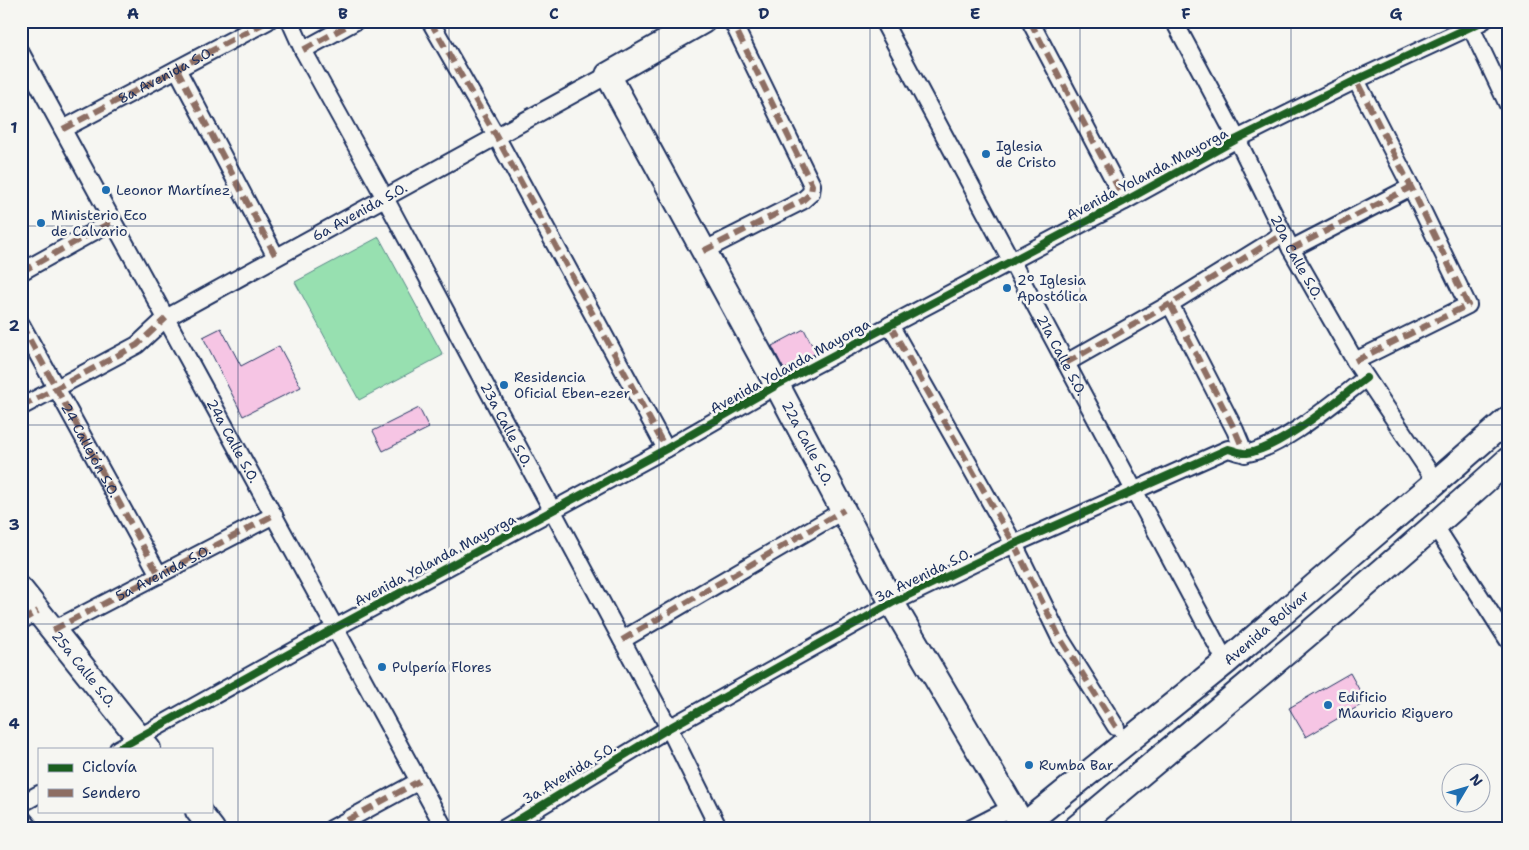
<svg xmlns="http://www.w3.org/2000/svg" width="1529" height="850" viewBox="0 0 1529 850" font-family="'Shantell Sans',sans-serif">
	<rect width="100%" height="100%" fill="#f6f6f2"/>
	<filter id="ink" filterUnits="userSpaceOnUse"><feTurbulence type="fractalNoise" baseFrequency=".02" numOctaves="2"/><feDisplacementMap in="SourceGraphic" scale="10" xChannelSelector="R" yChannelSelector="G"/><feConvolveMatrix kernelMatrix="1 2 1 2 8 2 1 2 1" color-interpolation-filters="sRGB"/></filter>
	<g filter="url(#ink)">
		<path fill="#97e0b0" stroke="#598887" d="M379 237 443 355 359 400 295 282Z"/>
		<path fill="#f6c5e4" stroke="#1b2f5e" d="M221 328 241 366 279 346 301 387 243 416 203 337Z
			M804 329 816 353 784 370 772 346Z
			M419 408 429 428 383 451 373 431Z
			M1350 673 1366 702 1306 737 1289 708Z"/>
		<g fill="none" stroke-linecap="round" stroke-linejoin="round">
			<defs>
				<g id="street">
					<path id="s1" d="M290 21 303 50 385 198 669 728 719 829"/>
					<path d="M430 21 496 136 666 449"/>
					<path id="s2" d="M883 21 1226 662"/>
					<path d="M1030 21 1125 201"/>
					<path id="s3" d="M1174 21 1237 139 1291 249 1355 361 1436 482"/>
					<path d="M1468 21 1508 105"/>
					<path d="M303 50 356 21"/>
					<path id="s4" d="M21 53 445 829"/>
					<path d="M177 69 276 257"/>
					<path d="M63 129 268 21"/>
					<path d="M1291 249 1411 187"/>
					<path d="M703 251 802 201 811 193 812 185 732 21"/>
					<path d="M21 272 113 221"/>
					<path d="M1170 304 1235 430 1245 454"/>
					<path id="s5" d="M21 324 159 575"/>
					<path d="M890 325 1014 544 1060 638 1116 727"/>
					<path d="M1355 361 1468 305 1411 187 1356 80"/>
					<path d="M1066 363 1170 304 1283 234"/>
					<path id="s6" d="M21 407 137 345 166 318 608 75"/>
					<path d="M1435 526 1508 640"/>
					<path d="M21 621 38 611"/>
					<path d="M53 630 274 515"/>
					<path d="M622 640 844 510"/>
					<path d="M118 749 335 628 666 449 777 385 1125 201 1237 139 1356 80 1483 21"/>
					<path d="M21 804 39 794"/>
					<path d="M21 817 31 829"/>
					<path d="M331 829 419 781"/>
					<path d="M503 829 669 728 892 603 1014 544 1228 449C1234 450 1241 454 1247 453 1280 449 1338 399 1366 378"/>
					<path d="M970 829 1011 808"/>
				</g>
				<g id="secondary">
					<path id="s7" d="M703 21 608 75 777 385 892 603 1025 829"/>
					<path id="s8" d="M21 590 148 749"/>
					<path d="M198 811 212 829"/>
					<path id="s9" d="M1019 829 1226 662 1436 482 1508 419"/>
					<path d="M1075 829C1220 707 1367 588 1508 460"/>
				</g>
			</defs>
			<use href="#street" stroke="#1b2f5e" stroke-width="20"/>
			<use href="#secondary" stroke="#1b2f5e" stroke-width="28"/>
			<use href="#street" stroke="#f6f6f2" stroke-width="16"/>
			<use href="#secondary" stroke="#f6f6f2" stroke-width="24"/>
			<g stroke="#8d6e63" stroke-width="6" stroke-dasharray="12 6" stroke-linecap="butt">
				<path d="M430 21 496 136 666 449"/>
				<path d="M1030 21 1125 201"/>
				<path d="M303 50 356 21"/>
				<path d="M177 69 276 257"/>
				<path id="s10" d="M63 129 268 21"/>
				<path d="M1291 249 1411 187"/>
				<path d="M703 251 802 201 811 193 812 185 732 21"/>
				<path d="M21 272 113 221"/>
				<path d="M1170 304 1235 430 1245 454"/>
				<path d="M21 324 159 575"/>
				<path d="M890 325 1014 544 1060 638 1116 727"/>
				<path d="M1355 361 1468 305 1411 187 1356 80"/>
				<path d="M1066 363 1170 304 1283 234"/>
				<path d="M21 407 137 345 166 318"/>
				<path d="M21 621 38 611"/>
				<path id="s11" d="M53 630 274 515"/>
				<path d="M622 640 844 510"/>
				<path d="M21 817 31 829"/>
				<path d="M331 829 419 781"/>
			</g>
			<defs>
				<path id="cycleway" d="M118 749 335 628 666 449 777 385 1125 201 1237 139 1356 80 1483 21
					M503 829 669 728 892 603 1014 544 1228 449C1234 450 1241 454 1247 453 1280 449 1338 399 1366 378"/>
			</defs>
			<use href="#cycleway" stroke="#f6f6f2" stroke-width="11"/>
			<use href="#cycleway" stroke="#1b5e20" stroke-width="8"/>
		</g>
	</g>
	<path fill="none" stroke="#1b2f5e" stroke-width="1" stroke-opacity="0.55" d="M238 21V829M449 21V829M659 21V829M870 21V829M1080 21V829M1291 21V829M21 226H1508M21 425H1508M21 624H1508"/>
	<g fill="#1f6fb2" stroke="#f6f6f2" stroke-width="2">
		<circle cx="986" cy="154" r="5"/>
		<circle cx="106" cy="190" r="5"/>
		<circle cx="41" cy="223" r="5"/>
		<circle cx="1007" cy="288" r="5"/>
		<circle cx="504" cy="385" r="5"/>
		<circle cx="382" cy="667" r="5"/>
		<circle cx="1328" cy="705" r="5"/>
		<circle cx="1029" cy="765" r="5"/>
	</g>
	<g text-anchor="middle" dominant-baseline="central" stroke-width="5" stroke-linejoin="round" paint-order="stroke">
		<g font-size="14" fill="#1b2f5e" stroke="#f6f6f2">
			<text stroke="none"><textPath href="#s10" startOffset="116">8a Avenida S.O.</textPath></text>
			<text transform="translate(1147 174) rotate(-28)">Avenida Yolanda Mayorga</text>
			<text stroke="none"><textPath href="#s6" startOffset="392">6a Avenida S.O.</textPath></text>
			<text stroke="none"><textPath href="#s3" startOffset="266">20a Calle S.O.</textPath></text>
			<text stroke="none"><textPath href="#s2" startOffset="379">21a Calle S.O.</textPath></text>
			<text transform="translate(790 366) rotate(-29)">Avenida Yolanda Mayorga</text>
			<text stroke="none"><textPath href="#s1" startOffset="458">23a Calle S.O.</textPath></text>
			<text stroke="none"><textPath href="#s4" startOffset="442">24a Calle S.O.</textPath></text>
			<text stroke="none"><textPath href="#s7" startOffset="528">22a Calle S.O.</textPath></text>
			<text stroke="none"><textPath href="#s5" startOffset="144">24 Callejón S.O.</textPath></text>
			<text transform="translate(435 560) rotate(-28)">Avenida Yolanda Mayorga</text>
			<text stroke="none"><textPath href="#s11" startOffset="124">5a Avenida S.O.</textPath></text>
			<text transform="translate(923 575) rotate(-26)">3a Avenida S.O.</text>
			<text stroke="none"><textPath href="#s9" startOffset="319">Avenida Bolívar</textPath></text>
			<text stroke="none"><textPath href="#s8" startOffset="101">25a Calle S.O.</textPath></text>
			<text transform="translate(569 773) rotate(-31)">3a Avenida S.O.</text>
		</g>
		<g font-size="14" fill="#1b2f5e" stroke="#f6f6f2" text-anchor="start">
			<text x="996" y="146">Iglesia<tspan x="996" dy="16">de Cristo</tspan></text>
			<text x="116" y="190">Leonor Martínez</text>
			<text x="51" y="215">Ministerio Eco<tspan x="51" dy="16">de Calvario</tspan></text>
			<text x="1017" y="280">2° Iglesia<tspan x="1017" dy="16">Apostólica</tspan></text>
			<text x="514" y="377">Residencia<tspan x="514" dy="16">Oficial Eben-ezer</tspan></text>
			<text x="392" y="667">Pulpería Flores</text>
			<text x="1338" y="697">Edificio<tspan x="1338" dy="16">Mauricio Riguero</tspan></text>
			<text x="1039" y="765">Rumba Bar</text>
		</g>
	</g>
	<rect width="1529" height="850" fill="none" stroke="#f6f6f2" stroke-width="55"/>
	<rect x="38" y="748" width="175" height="65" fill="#f6f6f2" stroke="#9ea6b7"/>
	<rect x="48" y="764" width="25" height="8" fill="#1b5e20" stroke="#9ea6b7"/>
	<text x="82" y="772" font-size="15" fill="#1b2f5e">Ciclovía</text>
	<rect x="48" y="789" width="25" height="8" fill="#8d6e63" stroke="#9ea6b7"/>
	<text x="82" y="798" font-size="15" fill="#1b2f5e">Sendero</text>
	<g transform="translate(1466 788) rotate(52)"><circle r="24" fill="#f6f6f2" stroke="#9ea6b7"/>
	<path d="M0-4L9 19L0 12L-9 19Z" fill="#1f6fb2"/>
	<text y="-8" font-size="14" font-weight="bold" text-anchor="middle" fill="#1b2f5e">N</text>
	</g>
	<rect x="28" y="28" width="1474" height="794" fill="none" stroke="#1b2f5e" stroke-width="2"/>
	<g font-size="16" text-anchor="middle" font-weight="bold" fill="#1b2f5e">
		<text x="133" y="19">A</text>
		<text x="343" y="19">B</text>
		<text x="554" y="19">C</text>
		<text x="764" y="19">D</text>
		<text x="975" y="19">E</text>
		<text x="1186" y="19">F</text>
		<text x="1396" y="19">G</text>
		<text x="14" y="133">1</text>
		<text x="14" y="331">2</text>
		<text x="14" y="530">3</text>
		<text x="14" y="729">4</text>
	</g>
</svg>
